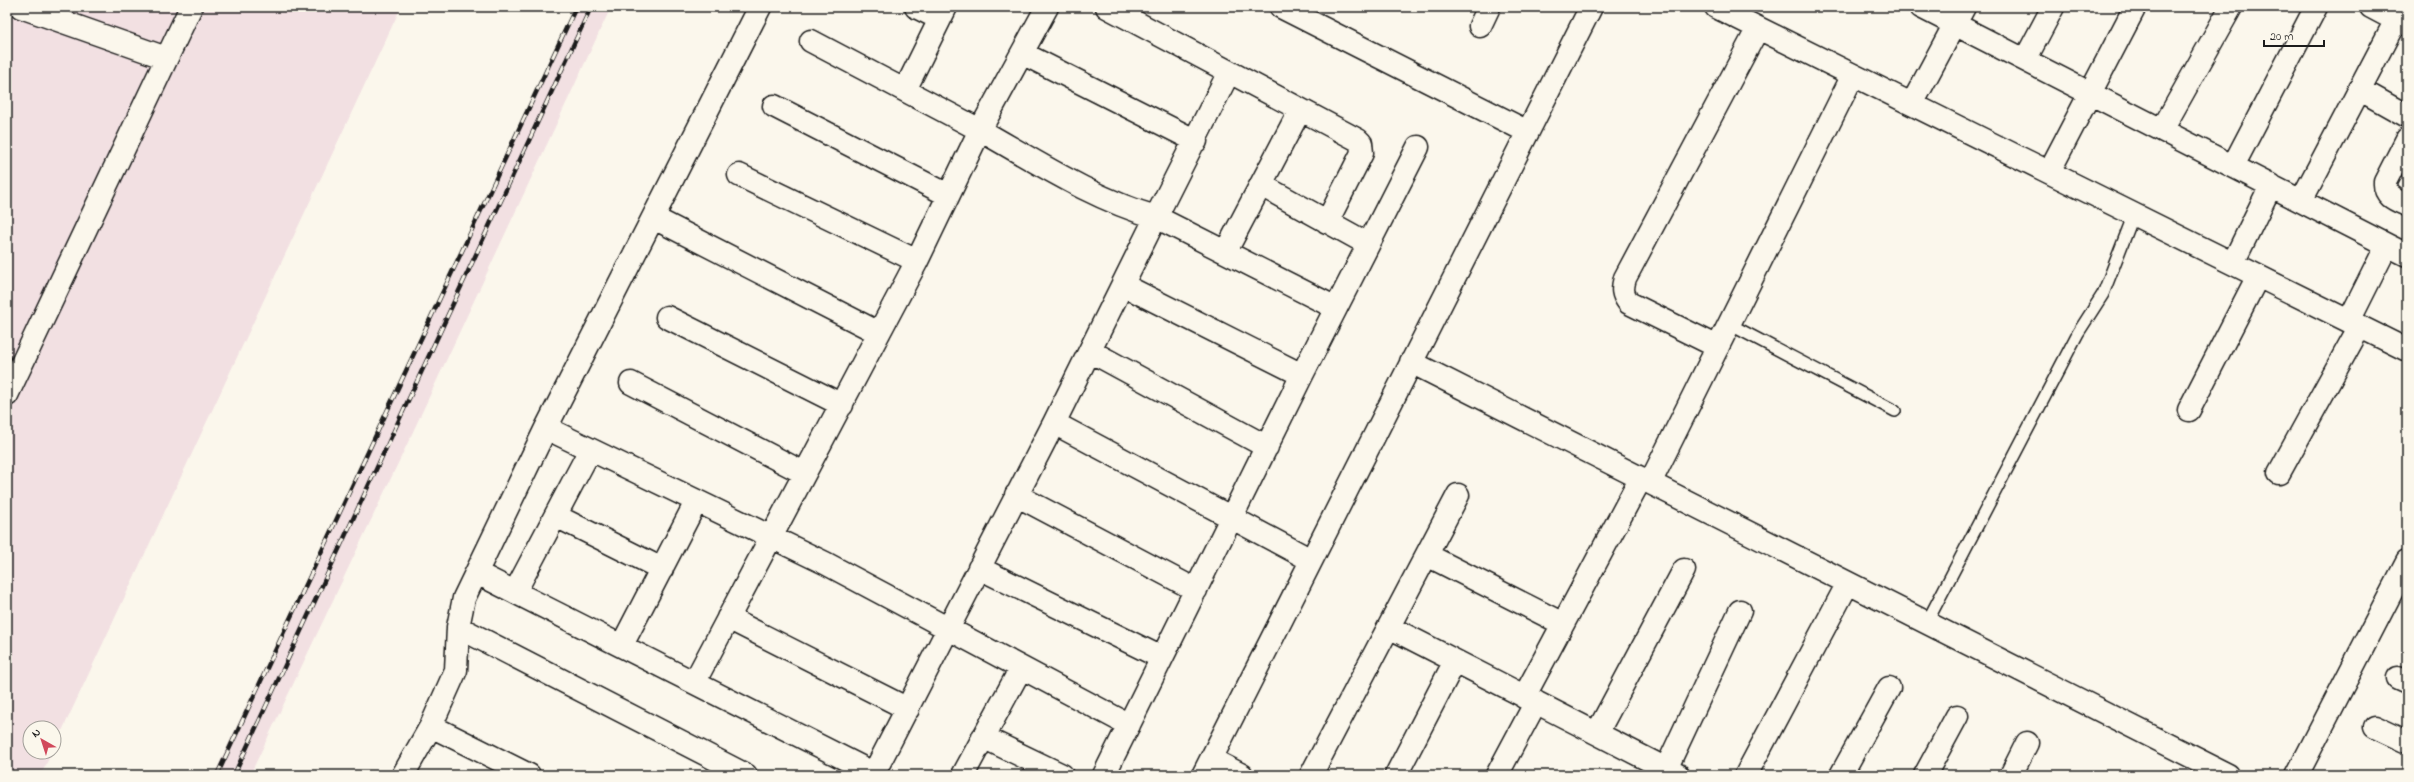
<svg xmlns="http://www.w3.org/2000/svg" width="2414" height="782" viewBox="0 0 2414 782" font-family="'Indie Flower',sans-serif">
	<rect width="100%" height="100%" fill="#fbf7ec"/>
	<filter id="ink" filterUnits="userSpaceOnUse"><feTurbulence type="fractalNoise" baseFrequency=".025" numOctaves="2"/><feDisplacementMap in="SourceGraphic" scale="8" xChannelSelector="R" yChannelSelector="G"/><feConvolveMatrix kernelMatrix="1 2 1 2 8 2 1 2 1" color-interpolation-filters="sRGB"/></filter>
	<g filter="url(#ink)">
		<path fill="#f2e0e2" d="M7 7H401L54 748V728H30V752H52L41 775H7Z
			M576 7H611L410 438 250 775H214Z"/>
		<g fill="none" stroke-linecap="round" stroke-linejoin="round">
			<defs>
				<path id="service" d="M1729 324 1895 411
					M1927 622 2078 333 2103 294 2134 214"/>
				<path id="minor" d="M21 7 166 58
					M916 7 940 19
					M1107 7 1358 140 1361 143 1362 153 1327 222
					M1281 7 1528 132
					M1716 7 2407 350
					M1921 7 2387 245 2349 321
					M2371 7 2407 26
					M1480 26 1489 7
					M1022 53 1196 141
					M2025 60 2053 7
					M1229 72 1156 217 1336 308
					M2359 89 2407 116
					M905 90 946 7
					M1912 104 1964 7
					M774 106 948 195
					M2162 130 2231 7
					M2407 139 2385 182C2384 196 2395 200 2407 205
					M2233 166 2316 7
					M2049 172 2135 7
					M739 175 917 261
					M1261 185 1368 244
					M2301 201 2396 20
					M654 218 879 333
					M2387 245 2407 255
					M1226 251 1300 110
					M2233 263 2271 185
					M1123 285 1302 375
					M667 317 842 405
					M1718 347 1629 303C1622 294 1622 289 1625 278L1758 28
					M1090 351 1267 447
					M1411 362 2228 775
					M631 383 804 473
					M7 395 191 7
					M2189 410 2258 276
					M1054 423 1311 560
					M546 428 825 563 1129 725
					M2279 473 2360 326
					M1650 483 1853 75
					M1016 495 1196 590
					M556 516 662 569
					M1427 555 1563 624
					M979 568 1162 658
					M477 573 877 775
					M515 592 590 450
					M728 618 908 709
					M458 627 746 775
					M1389 627 1678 775
					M622 645 696 502
					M2398 678 2407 682
					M695 681 917 261 980 130 811 41
					M1524 697 1641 478
					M431 726 529 775
					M2375 727 2407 742
					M1597 733 1684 570
					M983 737 1062 775
					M1211 759 1242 775
					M1666 769 1740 611
					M403 775 431 726 456 670 458 627 464 598 546 428 760 7
					M873 775 1054 423 1156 217C1093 199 1037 162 980 130L1047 7
					M963 775 1021 668
					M1104 775 1302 375 1418 147
					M1203 775 1591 7
					M1311 775 1458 495
					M1396 775 1455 661
					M1497 775 1536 702
					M1746 775 1848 583
					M1841 775 1889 688
					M1925 775 1957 716
					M2011 775 2027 743"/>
				<path id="tertiary" d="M2297 775 2407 562"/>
			</defs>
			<use href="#service" stroke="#1c1c1c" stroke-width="14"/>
			<use href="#minor" stroke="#1c1c1c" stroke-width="25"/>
			<use href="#tertiary" stroke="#1c1c1c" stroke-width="25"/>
			<use href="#service" stroke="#fbf7ec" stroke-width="11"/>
			<use href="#minor" stroke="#fbf7ec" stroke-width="22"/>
			<use href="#tertiary" stroke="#fbf7ec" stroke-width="22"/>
			<defs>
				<path id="rail" d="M217 775 576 7
					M234 775 591 7"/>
			</defs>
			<use href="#rail" stroke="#1c1c1c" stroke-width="4.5"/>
			<use href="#rail" stroke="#fbf7ec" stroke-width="3" stroke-dasharray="9" stroke-linecap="butt"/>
		</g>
	</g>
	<rect width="2414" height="782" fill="none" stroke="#fbf7ec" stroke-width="24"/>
	<rect x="12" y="12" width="2390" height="758" fill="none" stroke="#1c1c1c" stroke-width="1.5" filter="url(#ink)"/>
	<g transform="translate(42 740) rotate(321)"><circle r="19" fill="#fbf7ec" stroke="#a29f99"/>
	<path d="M0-3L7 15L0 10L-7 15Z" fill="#d1495b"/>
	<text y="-6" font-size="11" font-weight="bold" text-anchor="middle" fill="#1c1c1c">N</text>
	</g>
	<path d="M2264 40v6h60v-6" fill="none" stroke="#1c1c1c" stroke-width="2"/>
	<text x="2270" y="40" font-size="12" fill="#1c1c1c" stroke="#fbf7ec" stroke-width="3" paint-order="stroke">20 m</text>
</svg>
